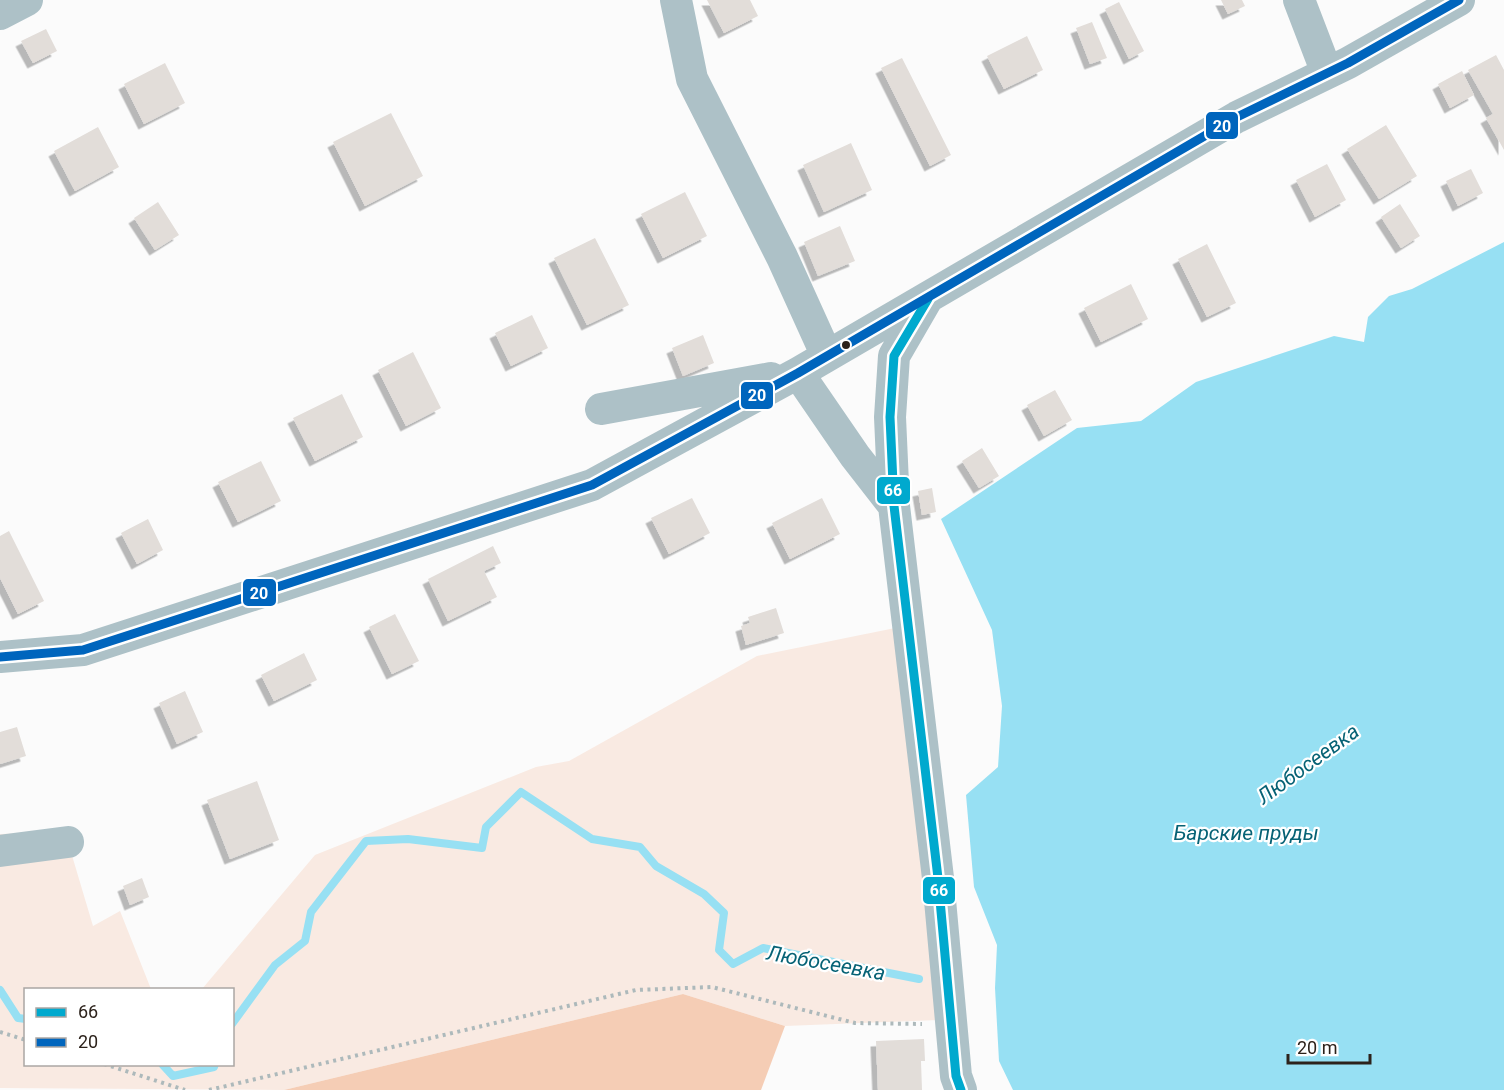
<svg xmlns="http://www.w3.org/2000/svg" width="1504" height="1090" viewBox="0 0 1504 1090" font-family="Roboto,sans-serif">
	<defs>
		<filter id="shadow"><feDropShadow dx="-5.5" dy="5.5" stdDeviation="0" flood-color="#0004"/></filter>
	</defs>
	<rect width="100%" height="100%" fill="#fbfbfb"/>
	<path fill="#f9eae2" d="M900 627 938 1020 785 1026 683 994 284 1090 0 1088V834L65 832 93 926 120 911 151 989 26 990V1064H232V990L202 989 315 855 536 767 569 761 757 656Z"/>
	<path fill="#f5cdb5" d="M683 994 785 1026 761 1090H284Z"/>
	<path fill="#97e0f3" d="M1504 242V1090H1013L999 1061 995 988 997 945 974 887 966 795 998 767 1002 706 992 630 941 519 1077 428 1141 421 1196 382 1334 336 1364 342 1368 317 1389 296 1412 289Z"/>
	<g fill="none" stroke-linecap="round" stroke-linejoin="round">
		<path stroke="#97e0f3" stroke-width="8" d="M0 990 18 1018 26 1019
			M232 1024 275 965 305 941 311 912 366 841 408 839 482 848 486 827 521 792 592 839 640 847 656 866 704 894 724 913 719 950 733 964 763 948 919 979
			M162 1064 173 1076 214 1067 215 1064"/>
	</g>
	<path fill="#e2ddd9" filter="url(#shadow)" d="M707 0H750L758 16 724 33Z
		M1221 0H1242L1245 6 1228 14Z
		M1119 2 1144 51 1129 59 1105 9Z
		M1092 22 1107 58 1090 64 1076 28Z
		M46 29 57 51 33 63 21 41Z
		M1027 36 1043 70 1004 89 987 56Z
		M1496 55 1504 70V150L1486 118 1493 114 1468 70Z
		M902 58 951 155 930 166 881 68Z
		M165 63 185 103 144 124 124 84Z
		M1462 71 1474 95 1450 108 1438 84Z
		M391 113 423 176 365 206 333 142Z
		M1386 125 1417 176 1379 199 1347 149Z
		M98 127 119 167 75 191 54 151Z
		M851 143 872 190 824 212 803 165Z
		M1327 164 1346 200 1315 217 1296 180Z
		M1471 169 1483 193 1458 206 1446 181Z
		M685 192 707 236 663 258 641 214Z
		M158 202 179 235 155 250 134 218Z
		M1400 204 1420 236 1401 248 1381 217Z
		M840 226 855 261 818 276 804 242Z
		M595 238 629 305 587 325 554 258Z
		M1207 244 1236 303 1207 317 1178 259Z
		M1131 284 1148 319 1101 342 1084 308Z
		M532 315 548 348 511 366 495 333Z
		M703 335 714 363 683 376 672 348Z
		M413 352 441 408 406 426 378 370Z
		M1055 390 1072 420 1044 436 1027 405Z
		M342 394 363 437 315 461 293 418Z
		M982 448 999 476 979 488 962 461Z
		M261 461 281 501 238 522 218 482Z
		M932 488 936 512 922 515 918 491Z
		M692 498 710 533 669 554 651 518Z
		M822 498 840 534 790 559 772 523Z
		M148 519 163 550 137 564 121 533Z
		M9 531 44 601 18 614 0 578V536Z
		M493 546 501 563 484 571 497 597 448 621 428 579Z
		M776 608 784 633 746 645 741 626 750 623 748 617Z
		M395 614 419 661 392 674 369 627Z
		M304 653 317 680 274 701 261 675Z
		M185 691 203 732 177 744 159 703Z
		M17 727 26 756 0 764V732Z
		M257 781 279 840 230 859 207 800Z
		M142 878 149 897 130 905 123 886Z
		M924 1039 925 1061H921L922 1090H878L876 1041Z"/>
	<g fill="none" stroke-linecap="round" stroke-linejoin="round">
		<path stroke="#adb9bb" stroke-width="4" stroke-dasharray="3 4.5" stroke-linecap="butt" d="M0 1032 26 1040
			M104 1064 185 1090
			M209 1090 636 990 712 987 855 1023 922 1024"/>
		<path stroke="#adc1c7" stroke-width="32" d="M676 0 692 79 782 257 826 354
			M1299 0 1327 73
			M0 14 27 0
			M927 299 894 356 890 417 894 506 938 878 956 1076 961 1090
			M798 373 855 456 894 506
			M601 409 771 378
			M0 657 83 650 592 485 798 373 1237 117 1348 63 1459 0
			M0 851 68 842"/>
		<defs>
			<path id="bus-1" d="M928 299 894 356 890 417 894 506 938 878 956 1076 961 1090"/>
			<path id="bus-2" d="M0 657 83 650 592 485 798 373 1237 117 1348 63 1459 0"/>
		</defs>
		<use href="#bus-1" stroke="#fff" stroke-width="14"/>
		<use href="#bus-2" stroke="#fff" stroke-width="14"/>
		<use href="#bus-1" stroke="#00a9ce" stroke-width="9"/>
		<use href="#bus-2" stroke="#0065bd" stroke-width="9"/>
	</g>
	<circle fill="#2c221b" stroke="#fff" stroke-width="2" cx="846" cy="345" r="5"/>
	<g text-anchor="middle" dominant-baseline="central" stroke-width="4.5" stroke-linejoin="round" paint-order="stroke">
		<g font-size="21" font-style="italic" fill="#066275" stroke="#fff">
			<text transform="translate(1308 764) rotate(-36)">Любосеевка</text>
			<text x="1246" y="833">Барские пруды</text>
			<text transform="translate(826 963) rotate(10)">Любосеевка</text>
		</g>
	</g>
	<g stroke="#fff" stroke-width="2">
		<rect x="1205" y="111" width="34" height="29" rx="6" fill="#0065bd"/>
		<rect x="740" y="381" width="34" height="29" rx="6" fill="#0065bd"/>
		<rect x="876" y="476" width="35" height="29" rx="6" fill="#00a9ce"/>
		<rect x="242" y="578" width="35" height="29" rx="6" fill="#0065bd"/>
		<rect x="922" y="876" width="34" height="29" rx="6" fill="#00a9ce"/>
	</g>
	<g font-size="16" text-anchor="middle" font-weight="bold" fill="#fff">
		<text x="1222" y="132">20</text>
		<text x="757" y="401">20</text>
		<text x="893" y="496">66</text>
		<text x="259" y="599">20</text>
		<text x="939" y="896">66</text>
	</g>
	<rect x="24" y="988" width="210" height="78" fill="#ffffff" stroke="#aba7a4" stroke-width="1.5"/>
	<rect x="36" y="1008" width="30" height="9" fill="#00a9ce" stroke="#aba7a4" stroke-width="1.5"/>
	<text x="78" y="1018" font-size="18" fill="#2c221b">66</text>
	<rect x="36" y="1038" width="30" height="9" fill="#0065bd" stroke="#aba7a4" stroke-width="1.5"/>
	<text x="78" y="1048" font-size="18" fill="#2c221b">20</text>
	<path d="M1288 1054v9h82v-9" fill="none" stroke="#2c221b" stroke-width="3"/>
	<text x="1297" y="1054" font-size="18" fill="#2c221b" stroke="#ffffff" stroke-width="4.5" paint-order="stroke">20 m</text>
</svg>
